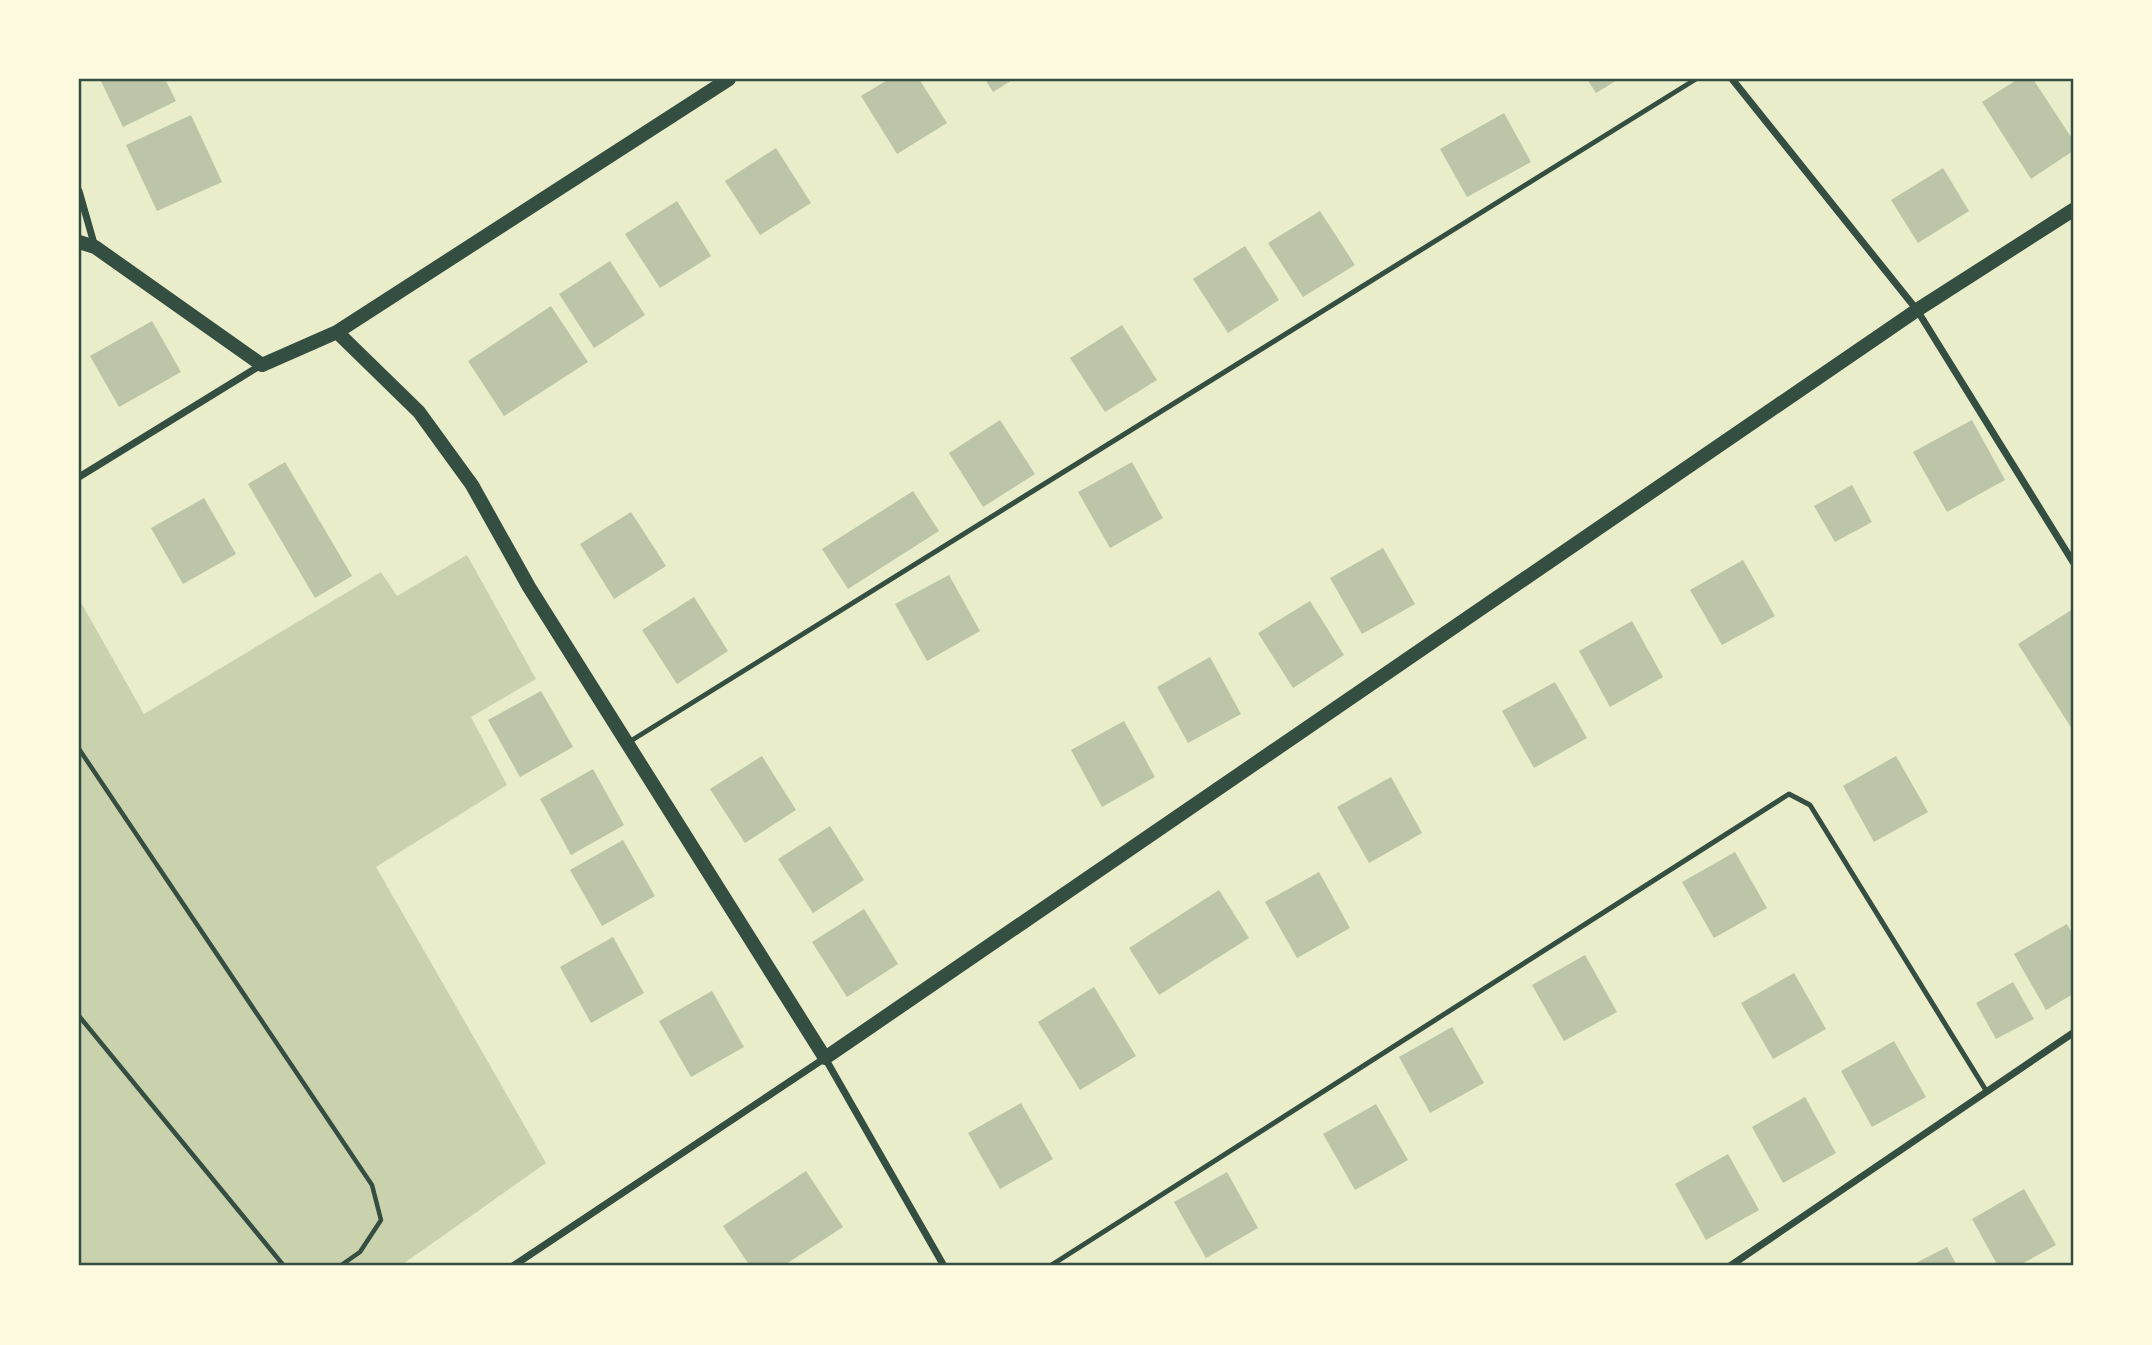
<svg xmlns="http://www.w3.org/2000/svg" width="2152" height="1345" viewBox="0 0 2152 1345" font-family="'Sofia Sans Condensed',sans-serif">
	<rect width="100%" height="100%" fill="#e9edc9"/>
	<path fill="#cad2ad" d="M467 555 536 679 471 717 507 785 376 867 546 1163 400 1266H79V599L144 714 381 572 397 596Z"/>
	<path fill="#bcc5a7" d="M100 79H165L176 101 123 127Z
		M889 79H919L947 123 897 154 861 96Z
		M985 79H1014L993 92Z
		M1587 79H1619L1596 93Z
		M2018 79H2033L2073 140V151L2031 179 1982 102Z
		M1504 113 1531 162 1467 197 1440 149Z
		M191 115 222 182 157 211 126 145Z
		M776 148 811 203 760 235 725 181Z
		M1943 168 1969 211 1918 243 1891 200Z
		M677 201 711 256 660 288 625 234Z
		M1320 211 1355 265 1303 297 1268 243Z
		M1245 246 1279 300 1228 333 1193 279Z
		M610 261 645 315 594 348 559 294Z
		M551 306 588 362 504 416 468 361Z
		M152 321 181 372 119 407 90 356Z
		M1122 325 1157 380 1105 412 1070 358Z
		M1000 420 1035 474 983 507 949 453Z
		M1972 420 2005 480 1947 512 1913 452Z
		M285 462 352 576 315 598 248 484Z
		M1132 462 1163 518 1110 548 1078 492Z
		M1852 485 1872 522 1835 542 1814 506Z
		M913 491 939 531 848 589 822 549Z
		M204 498 236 554 183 584 151 528Z
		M631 512 666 566 614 599 580 544Z
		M1383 548 1415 604 1362 634 1330 578Z
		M1743 560 1775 616 1722 645 1690 590Z
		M949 575 980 631 927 661 895 604Z
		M694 597 728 651 677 684 642 630Z
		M1310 601 1344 655 1293 688 1258 633Z
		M2073 609V728L2072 729 2018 644Z
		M1632 621 1663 677 1610 707 1579 651Z
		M1210 657 1241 714 1188 743 1157 687Z
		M1555 682 1587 738 1534 768 1502 711Z
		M541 691 573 747 520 777 488 720Z
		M1124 721 1155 777 1102 807 1071 750Z
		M762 756 796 810 745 843 710 789Z
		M1896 756 1928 812 1874 842 1843 786Z
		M593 769 624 825 571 855 540 799Z
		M1391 777 1422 833 1369 863 1337 807Z
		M830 826 864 880 813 913 778 859Z
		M623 840 655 896 602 926 570 870Z
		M1735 852 1767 908 1714 938 1682 882Z
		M1319 872 1350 928 1297 958 1265 902Z
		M1219 890 1249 938 1159 995 1129 948Z
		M864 909 898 964 847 997 812 942Z
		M2067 924 2073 935V994L2046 1010 2014 954Z
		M613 937 644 993 591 1023 560 967Z
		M1585 955 1617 1012 1564 1041 1532 985Z
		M1794 973 1826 1029 1773 1059 1741 1003Z
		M2013 982 2034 1019 1996 1039 1976 1003Z
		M1094 987 1136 1056 1080 1090 1038 1022Z
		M712 991 744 1047 691 1077 659 1021Z
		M1452 1027 1484 1083 1430 1113 1399 1057Z
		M1894 1041 1926 1097 1872 1127 1841 1071Z
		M1805 1097 1836 1153 1783 1183 1752 1127Z
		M1021 1103 1053 1159 1000 1189 968 1133Z
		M1376 1104 1408 1160 1355 1190 1323 1134Z
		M1728 1154 1759 1210 1706 1240 1675 1184Z
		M806 1171 843 1227 783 1266H750L723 1226Z
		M1227 1172 1258 1228 1206 1258 1174 1202Z
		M2024 1189 2056 1245 2018 1266H1998L1972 1219Z
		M1947 1247 1957 1266H1910Z"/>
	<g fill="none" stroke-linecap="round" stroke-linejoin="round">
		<path stroke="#344e41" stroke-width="4.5" d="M79 749 372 1185 381 1220 360 1252 340 1266
			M79 1016 284 1266"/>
		<path stroke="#344e41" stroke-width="5" d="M629 742 1696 79
			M1050 1266 1789 794 1810 805 1987 1092"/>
		<path stroke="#344e41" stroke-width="7" d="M1732 79 1917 310 2073 562
			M79 191 95 247
			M79 477 261 365
			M513 1266 825 1058 944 1266
			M1730 1266 2073 1033"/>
		<path stroke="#344e41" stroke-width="14" d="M79 242 95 247 262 365 337 332 729 79
			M337 332 419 412 472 485 529 587 825 1058 1917 310 2073 210"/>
	</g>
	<rect width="2152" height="1345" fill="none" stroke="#fefae0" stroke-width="161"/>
	<rect x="80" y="80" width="1992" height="1184" fill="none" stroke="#344e41" stroke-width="2.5"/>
</svg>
